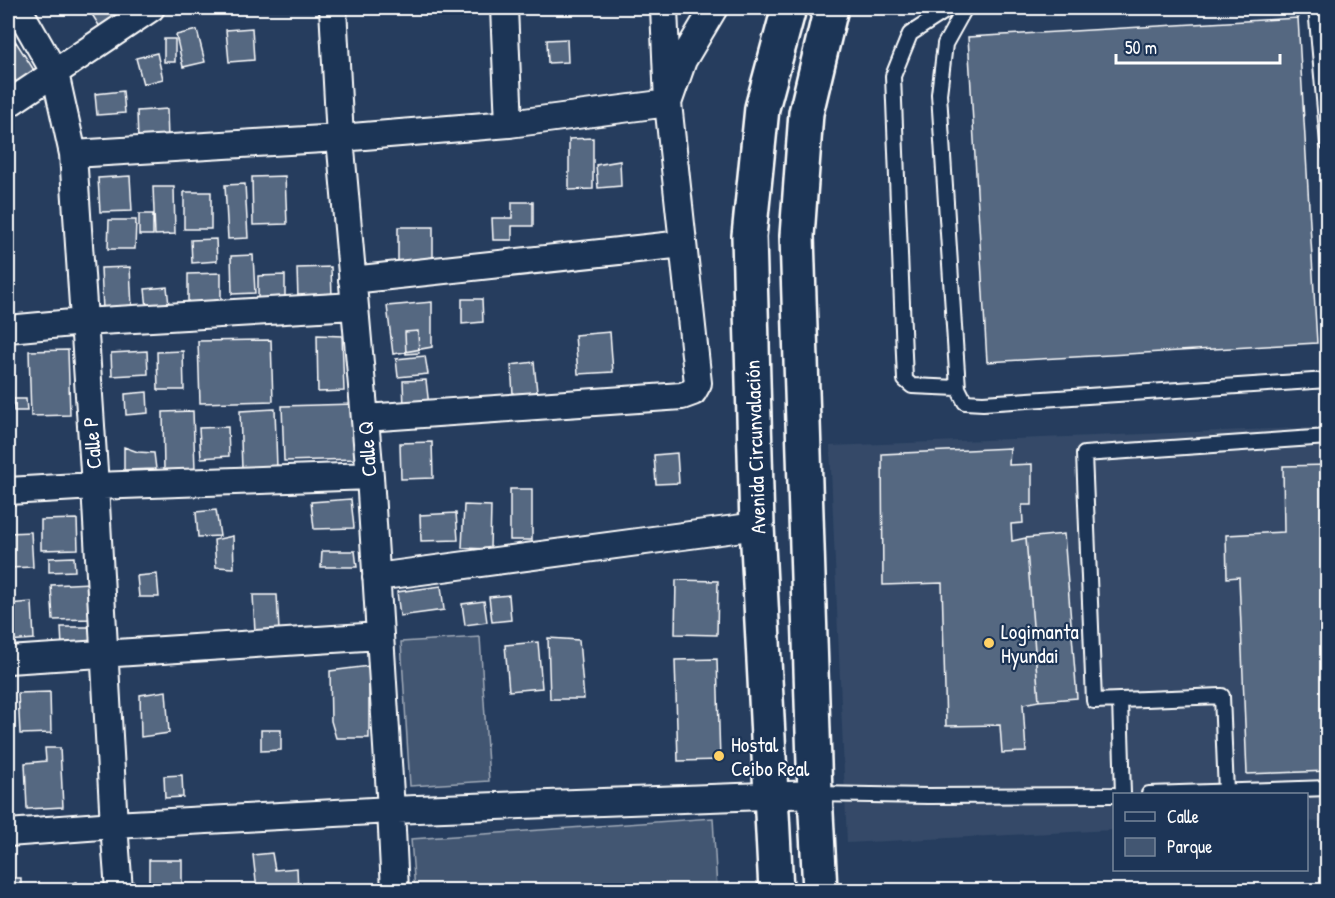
<svg xmlns="http://www.w3.org/2000/svg" width="1335" height="898" viewBox="0 0 1335 898" font-family="'Patrick Hand',sans-serif">
	<rect width="100%" height="100%" fill="#263d5e"/>
	<filter id="ink" filterUnits="userSpaceOnUse"><feTurbulence type="fractalNoise" baseFrequency=".0167" numOctaves="2"/><feDisplacementMap in="SourceGraphic" scale="12" xChannelSelector="R" yChannelSelector="G"/><feConvolveMatrix kernelMatrix="1 2 1 2 8 2 1 2 1" color-interpolation-filters="sRGB"/></filter>
	<g filter="url(#ink)">
		<path fill="#344a68" d="M1327 427V821L1307 822 1306 794H1114V830L847 843 830 446Z"/>
		<path fill="#425672" stroke="#a0aab8" stroke-width="1.5" d="M480 637 489 781 410 786 401 642Z
			M713 818 717 890H415L411 839Z"/>
		<path fill="#556781" stroke="#fff" stroke-width="1.5" d="M88 8H116L123 20 103 32Z
			M1298 18 1317 343 987 362 968 37Z
			M252 28 254 60 229 62 226 30Z
			M8 29 16 42 8 47Z
			M197 30 205 62 183 67 176 35Z
			M164 39H175V62H164Z
			M567 39 568 62 548 63 547 40Z
			M16 42 39 78 21 90 8 70V48Z
			M157 53 163 79 143 84 136 58Z
			M123 91 125 113 97 115 95 94Z
			M167 109 168 140 138 142 137 111Z
			M593 138V189L569 190V139Z
			M620 161 621 186 598 188 596 165Z
			M130 176 132 211 100 212 98 178Z
			M285 176 287 224 253 225 252 177Z
			M245 184 248 238 228 239 225 185Z
			M153 187H174L175 234 155 235Z
			M184 192H211V229H184Z
			M512 202H533V226H512V240H493L492 218H512Z
			M139 214H153V235H139Z
			M109 220H136L135 249H108Z
			M398 227H433V264H398Z
			M216 239 217 261 192 263 191 240Z
			M253 255 255 293 232 294 231 256Z
			M130 267 132 309 103 310 101 268Z
			M331 267 332 297 298 299 297 268Z
			M221 273V302L188 303V274Z
			M285 275V298L258 299V276Z
			M167 287 169 305 147 308 145 289Z
			M462 299H482L483 322 462 324Z
			M432 302V347L393 354 387 306Z
			M418 331 419 353 406 354 405 332Z
			M610 332 613 372 578 374 575 335Z
			M317 335 342 336 344 391 318 392Z
			M271 340 273 401 200 403 198 341Z
			M68 350 70 415 31 416 29 351Z
			M147 351 148 374 112 376 111 353Z
			M183 351 184 390H158L157 352Z
			M425 356 428 374 398 377 396 359Z
			M534 362 537 392 513 394 511 365Z
			M426 380 429 406 404 408 403 381Z
			M147 392 148 413 126 415 125 394Z
			M13 399H26L27 411H14Z
			M354 404 356 459 284 461 282 406Z
			M275 409 277 468 242 469 240 411Z
			M193 411 195 470 164 471 163 412Z
			M228 427 229 456 201 458 199 428Z
			M432 442 433 478 401 479 400 443Z
			M124 447 138 452 154 453 156 469 124 470Z
			M1010 448 1009 465 1032 464V505H1022L1023 523 1011 524 1012 541 1026 538 1039 701 1023 704 1026 752 1002 753 1000 725 946 726 942 583 883 585 882 454Z
			M677 453 679 483 656 484 654 455Z
			M1328 465V771L1247 774 1239 577 1227 578 1226 535 1284 532 1283 466Z
			M510 489H532V540H510Z
			M351 499 354 528 314 529 311 502Z
			M464 505 491 506 490 549 462 548Z
			M216 510 220 536 198 537 196 512Z
			M456 513 458 540 421 541 420 515Z
			M77 519 78 549 41 550V520Z
			M31 532 33 567 8 568V533Z
			M1064 534 1077 698 1039 701 1026 538Z
			M233 536 234 568 216 567 214 540Z
			M322 551H355L357 567H321Z
			M74 557 75 571 49 572V558Z
			M157 574 159 597H139L137 576Z
			M676 580 718 581 717 635 675 634Z
			M90 583 92 619 53 620 51 585Z
			M441 586 444 610 400 616 397 592Z
			M253 595H277L279 630 255 632Z
			M509 595 511 620 492 622 489 597Z
			M484 601 487 622 465 625 462 604Z
			M32 602 34 639 8 641V604Z
			M61 627H94V646L62 647Z
			M548 638 579 640 584 699H550Z
			M538 642 542 688 509 691 505 645Z
			M717 659 720 760 678 761 675 660Z
			M369 666V738H336L331 721 330 671Z
			M166 691 169 733 141 737 140 695Z
			M50 692 51 733 20 734 18 693Z
			M261 730H281V750L261 751Z
			M45 748H60L63 807 27 809 25 763 46 761Z
			M8 762H9L11 803H8Z
			M182 775 183 797 165 798 164 776Z
			M272 853 275 870 297 868 298 890H257L253 855Z
			M149 860H182V890H149Z
			M8 878H21V890H8Z
			M77 882 78 890H62V885Z"/>
		<g fill="none" stroke-linecap="round" stroke-linejoin="round">
			<defs>
				<path id="service" d="M950 8 910 34 893 76 905 380 912 386 958 388
					M965 8 945 44 939 94 958 388 965 402 983 403 1328 380
					M1316 8 1328 144
					M1120 700 1123 794
					M1226 792 1222 696 1094 701 1084 454 1328 437
					M815 794 928 796 1114 795
					M1149 794 1328 788"/>
				<path id="minor" d="M18 8 55 73 73 154 95 486 114 825 119 890
					M333 8 340 138 370 476 391 810 395 890
					M504 8 509 124
					M8 104 151 8
					M73 154 340 138 509 124 668 103 683 60 714 8
					M352 280 683 244
					M8 329 83 322 354 306
					M365 418 682 396 693 392 698 383 668 103 664 8
					M8 491 95 486 370 476
					M376 577 757 526
					M8 660 380 636
					M8 833 114 825 391 810 815 794"/>
				<path id="trunk" d="M776 890 757 526 749 236 762 108 789 8
					M820 890 815 794 797 236 806 113 831 8"/>
			</defs>
			<use href="#service" stroke="#fff" stroke-width="18"/>
			<use href="#minor" stroke="#fff" stroke-width="30"/>
			<use href="#trunk" stroke="#fff" stroke-width="38"/>
			<use href="#service" stroke="#1d3557" stroke-width="14"/>
			<use href="#minor" stroke="#1d3557" stroke-width="26"/>
			<use href="#trunk" stroke="#1d3557" stroke-width="33"/>
		</g>
	</g>
	<g fill="#ffd166" stroke="#1d3557" stroke-width="2">
		<circle cx="989" cy="643" r="6"/>
		<circle cx="719" cy="756" r="6"/>
	</g>
	<g text-anchor="middle" dominant-baseline="central" stroke-width="4.5" stroke-linejoin="round" paint-order="stroke">
		<g font-size="21" fill="#fff" stroke="#1d3557">
			<text transform="translate(92 443) rotate(-94)">Calle P</text>
			<text transform="translate(755 447) rotate(-92)">Avenida Circunvalación</text>
			<text transform="translate(367 449) rotate(-94)">Calle Q</text>
		</g>
		<g font-size="21" fill="#fff" stroke="#1d3557" text-anchor="start">
			<text x="1001" y="631">Logimanta<tspan x="1001" dy="24">Hyundai</tspan></text>
			<text x="731" y="744">Hostal<tspan x="731" dy="24">Ceibo Real</tspan></text>
		</g>
	</g>
	<rect width="1335" height="898" fill="none" stroke="#1d3557" stroke-width="30"/>
	<rect x="15" y="15" width="1305" height="868" fill="none" stroke="#fff" stroke-width="2" filter="url(#ink)"/>
	<rect x="1113" y="793" width="195" height="78" fill="#1d3557" stroke="#77869a" stroke-width="1.5"/>
	<rect x="1125" y="812" width="30" height="9" fill="#1d3557" stroke="#77869a" stroke-width="1.5"/>
	<text x="1167" y="823" font-size="18" fill="#ffffff">Calle</text>
	<rect x="1125" y="838" width="30" height="18" fill="#425672" stroke="#77869a" stroke-width="1.5"/>
	<text x="1167" y="853" font-size="18" fill="#ffffff">Parque</text>
	<path d="M1116 54v9h164v-9" fill="none" stroke="#ffffff" stroke-width="3"/>
	<text x="1125" y="54" font-size="18" fill="#ffffff" stroke="#1d3557" stroke-width="4.5" paint-order="stroke">50 m</text>
</svg>
